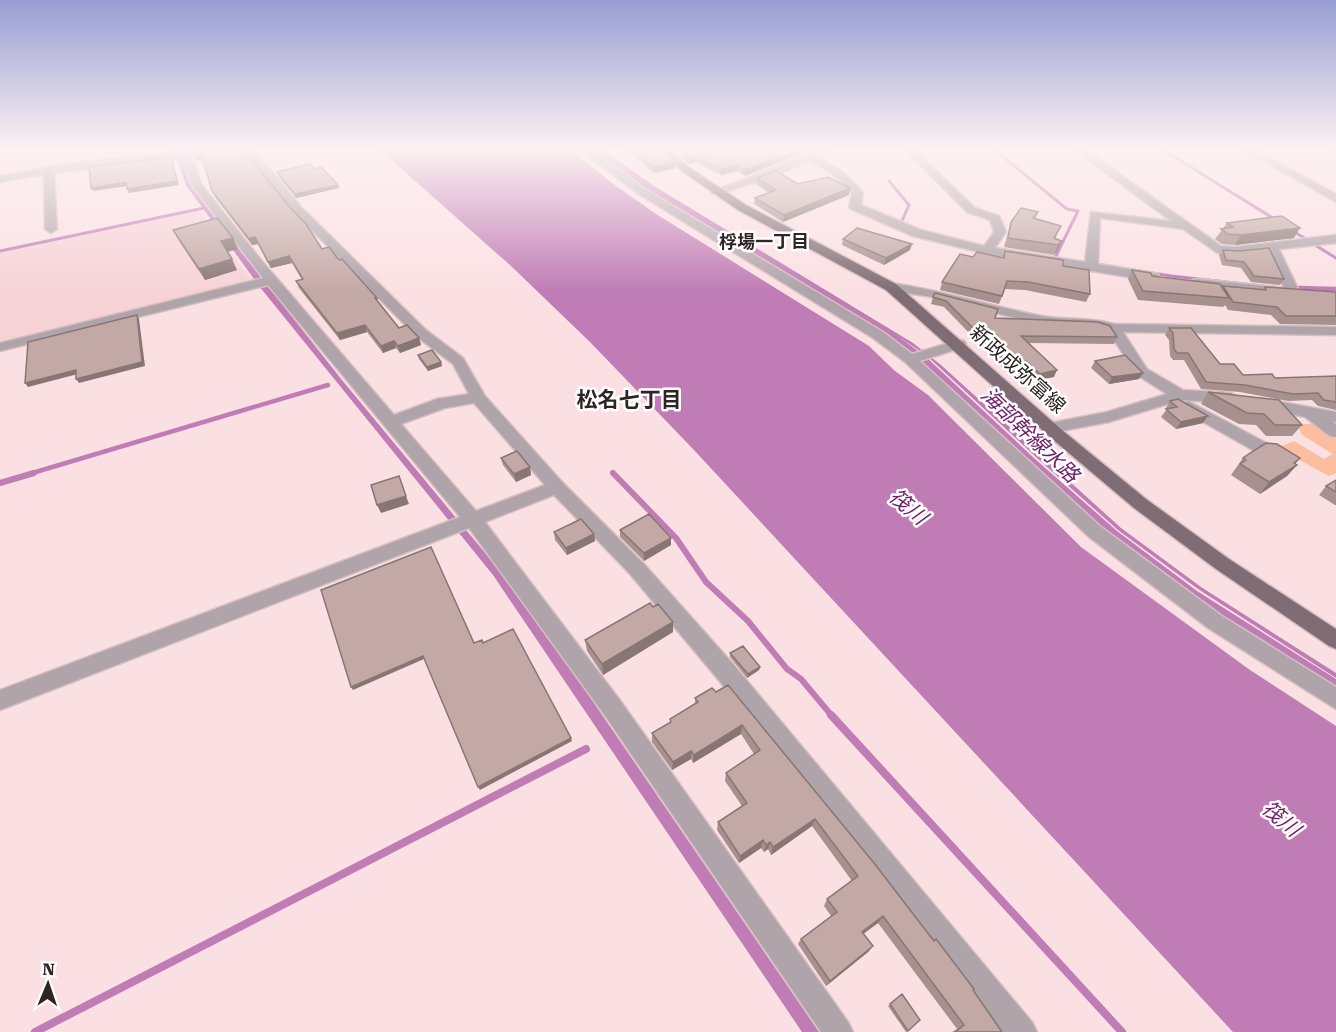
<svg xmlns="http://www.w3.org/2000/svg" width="1336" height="1032" viewBox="0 0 1336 1032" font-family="'Roboto Serif','Noto Sans JP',serif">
	<rect width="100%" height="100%" fill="#fbe0e3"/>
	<path fill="#f6d2d6" d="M199 211 252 280 0 342V253Z"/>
	<path fill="#fcbe9f" d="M1305 424H1317L1336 438V473L1329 476 1277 448 1294 441 1324 459 1333 454 1302 435 1299 427Z"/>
	<path fill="#bf7cb5" d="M173 148H178L190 185 226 233 342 380 505 577 583 687 819 1032H802L493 575 259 286 186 185Z
		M378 148H568L616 186 656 214 869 346 895 371 928 395 1081 547 1250 670 1336 726V1032H1233L694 450 590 342 511 266Z
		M591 148H601L654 186 913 343 941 365 1121 528 1201 587 1336 673V678L1198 589 1118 530 1037 458 926 355 899 337 925 356 1035 459 1117 531 1197 591 1336 679V690C1258 640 1180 590 1108 533 1041 479 980 417 918 358L872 325 644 189Z"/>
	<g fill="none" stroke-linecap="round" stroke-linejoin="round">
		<path stroke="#bf7cb5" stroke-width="3" d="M992 148 1067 209 1078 211 1055 258
			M1160 148 1276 220
			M1330 148 1336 151
			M889 181 909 205 901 223 906 225
			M1291 230 1306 239
			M1315 245 1336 258
			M0 251 204 208
			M1102 265 1171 276 1282 288
			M1298 288 1336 289"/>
		<path stroke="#bf7cb5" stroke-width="4.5" d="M1299 288 1336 289
			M29 474 328 385"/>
		<path stroke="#bf7cb5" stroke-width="6" d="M613 473 676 538 706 582 748 621 787 669 801 679 832 716
			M0 483 34 473"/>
		<path stroke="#bf7cb5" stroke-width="8" d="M831 715 1122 1032
			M35 1032 586 749"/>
		<defs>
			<path id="minor" d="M179 148H189L201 184 262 261 394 415 437 399 469 394 453 364 416 336 292 210 243 148H253L300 206 426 330 463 358 485 396 563 483 644 564 733 664 1032 1022 1037 1032H1003L717 678 630 574 554 495 485 522 622 703 848 1022 853 1032H821L606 717 469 528 0 710V690L460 517 268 285 0 351V343L263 278 191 184 182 157 54 173 57 229 51 233 45 229 44 174 0 182V176L79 162 180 152ZM474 403 545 485 476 511 401 424 445 408Z
				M578 148H589L645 189 883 332 912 354 959 340 964 341 966 344 964 347 920 361 1101 527 1222 616 1336 687V709L1208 628 1089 537 905 362 873 338 637 193Z
				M756 148 742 155H694L669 159 664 156C676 147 740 147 756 148Z
				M823 148H836L818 157C836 166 851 177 863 193L861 205 921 230 984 246 994 232 990 220 967 212 903 148H913L975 208 999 216 1006 232 995 248 1085 262 1091 212 1171 221 1072 148H1083L1221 246 1235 247 1336 235V243L1279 249 1300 293 1293 297 1286 293 1281 295 1193 286 1192 283 1193 280 1198 279 1284 288 1267 251 1235 255 1218 253 1183 229 1100 218 1098 264 1158 274 1159 277 1153 281 987 254 913 236 851 209 849 207 852 193C841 179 826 169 810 161L774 176 720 194H712L711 192Z
				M1240 148H1252L1336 194V202Z
				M891 283C940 290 987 305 1036 315 1062 321 1088 316 1114 324L1336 327V335L1123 332 1147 369 1183 390 1231 393 1239 398 1231 403 1181 400 1109 422 1051 433 1045 432 1043 428 1045 424 1107 412 1167 394 1137 375 1108 331 1093 326 1039 324 933 297 886 290 884 287 886 284Z
				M1264 399 1336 412V422L1332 421 1336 424V437L1330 436 1305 417 1258 408 1256 404 1258 400Z
				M1188 401 1270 445 1272 449 1270 453H1258L1182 410 1180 406Z"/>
			<path id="major" d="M656 148H666L690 168 746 205 896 284 1062 430 1146 499 1229 559 1336 629V649L1329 646 1216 569 1134 508 1051 438 886 290 738 210 683 172Z"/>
		</defs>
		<use href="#minor" stroke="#d6bec1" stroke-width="3"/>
		<use href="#major" stroke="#d6bec1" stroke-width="3"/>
		<use href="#minor" fill="#afa4a9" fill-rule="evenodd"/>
		<use href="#major" fill="#7f6c74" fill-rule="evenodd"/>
	</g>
	<path fill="#a7918e" d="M190 148 322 249 339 260 377 298 378 303 399 328 419 338 421 345 400 353 396 348 383 353 367 332 340 340 299 288 296 281 302 280 292 263 271 268 258 244 252 245 215 197 212 191 203 159 196 161Z
		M629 148H658L675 168 654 173 630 153Z
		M742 151 803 153 745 176 737 171 721 175 696 162 689 164 683 159V153Z
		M315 169 339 188 296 198 278 176 277 172Z
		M757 178 798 184 850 188 849 195 783 222 754 204 755 198 769 193 756 184Z
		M1038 212 1035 219 1057 235 1055 239 1062 241 1058 250 1054 255 1004 247 1011 222Z
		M1227 223 1294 238 1235 245 1222 244 1215 239Z
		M173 230 233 238 238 249 227 252 237 270 205 280 179 241Z
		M843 239 910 250 884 265 842 245Z
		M1223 250 1284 279 1280 285 1251 282 1241 268 1222 265 1219 255Z
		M1005 251 1063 266 1090 294 1086 302 1025 290 1005 289 999 304 940 290 942 282 973 257 1002 258Z
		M1132 270 1152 276 1222 287 1223 286 1263 289 1265 287 1336 292V325L1280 324 1271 315 1228 310 1225 305 1223 307 1138 300 1128 279Z
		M935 293 995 318 1117 337 1114 344 1028 343 1054 377 1037 380 1023 367 1017 369 1013 365 1002 367 944 307 931 304 933 297Z
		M1169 328 1220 364 1243 375 1275 378 1336 376V410L1318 406 1312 400 1288 401 1240 392 1201 389 1184 360H1173L1170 356 1169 340 1165 335Z
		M418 355 441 362 442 366 428 371 419 359Z
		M1095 361 1139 379 1109 384 1091 368Z
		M1208 392 1302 425 1292 436H1266L1256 425 1239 424 1201 404Z
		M1170 401 1203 423 1176 429 1161 417 1167 409 1166 408Z
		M501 458 530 467 531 475 516 482 503 465Z
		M1243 458 1295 464 1297 465 1287 476 1260 494 1231 475Z
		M1336 480V505H1335L1319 495 1326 486Z
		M620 530 671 545 644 561 620 537Z
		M554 532 594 534 595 541 567 555 555 540Z
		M673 622V632L603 675 587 651 585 640Z
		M730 653 760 667 759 670 747 678 730 657Z
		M712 688 934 941 973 990 1002 1032H952L957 1029 878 923 863 933 873 946 868 952 826 986 798 944 801 939 831 916 824 906 827 899 852 881 812 826 771 855 768 849 764 852 761 848 739 863 717 830 718 822 742 806 725 781 726 773 754 754 741 734 693 763 691 759 672 770 652 742V733L670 723V719L695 704V698Z
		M902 994 908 1031 906 1032 888 1006Z"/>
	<path fill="#887674" d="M672 148H684L672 150Z
		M802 148H814L745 176V170Z
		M201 153 203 159 196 161 193 155Z
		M697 156 696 162 689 164V158Z
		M171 157 179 185 129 193 127 189Z
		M675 162V168L654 173V167Z
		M737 165V171L721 175V169Z
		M126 182 128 186 93 191 91 188Z
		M338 185 339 188 296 198 295 194Z
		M850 188 849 195 783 222 784 215Z
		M1300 228 1294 238 1235 245 1241 235Z
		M255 237 258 244 252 245 249 239Z
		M233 238 238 249 226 252 221 241Z
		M1062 241 1058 250 1054 255 1058 245Z
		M912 244 910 250 884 265 886 258Z
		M289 256 292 263 271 268 268 262Z
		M232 259 237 270 205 280 199 269Z
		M137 315 139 319 145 366 79 383 76 379Z
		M365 325 367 332 340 340 337 333Z
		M419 338 421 345 400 353 398 346Z
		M394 341 396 348 383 353 381 346Z
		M1016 358 1013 365 1002 367 1005 360Z
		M1026 361 1023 367 1017 369 1019 362Z
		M441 362 442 366 428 371 427 367Z
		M76 370 78 374 28 387 25 383Z
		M1057 370 1054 377 1037 380 1040 374Z
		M1143 373 1139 379 1109 384 1112 377Z
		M1208 416 1203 423 1176 429 1181 422Z
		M1300 458 1291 469 1297 465 1287 476 1260 494 1269 482Z
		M530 467 531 475 516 482 514 474Z
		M406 496 409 504 381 513 377 505Z
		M594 534 595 541 567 555 566 548Z
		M671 538V545L644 561V553Z
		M673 622V632L603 675 602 664Z
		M423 656 424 659 353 690 351 687Z
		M760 667 759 670 747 678 748 674Z
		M742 725 741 734 693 763 694 755Z
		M571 738 572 741 480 790 478 787Z
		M691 751V759L672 770 673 762Z
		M815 819 812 826 771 855 773 847Z
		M763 840 761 848 739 863 740 856Z
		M770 842 768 849 764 852 766 845Z
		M883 916 878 923 858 938 862 932Z
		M873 946 868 952 826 986 830 981Z"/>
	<path fill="#c2a9a5" stroke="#887674" stroke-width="1.5" d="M190 148H242L288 205 306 224 322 249 329 247 339 260 342 259 377 298H375L399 328 407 325 419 338 398 346 394 341 381 346 365 325 337 333 296 281 303 279 289 256 268 262 255 237 249 239 212 191 201 153 193 155Z
		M630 148H658L675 162 654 167Z
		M749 148H802L745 170 737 165 721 169 697 156 689 158 683 153 742 151Z
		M171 157 177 181 127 189 126 182 91 188 89 167Z
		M310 164 315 169 321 167 338 185 295 194 277 172Z
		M776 171 798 184 828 177 850 188 784 215 755 198 776 190 757 178Z
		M1021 208 1038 212 1033 218 1061 226 1054 238 1062 241 1058 245 1008 238 1011 222Z
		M1282 216 1300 228 1241 235 1228 234 1221 229 1233 227 1227 223Z
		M217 218 233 238 221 241 232 259 199 269 173 230Z
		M857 228 912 244 886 258 843 239Z
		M1269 248 1284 279 1254 276 1244 262 1226 260 1223 250 1239 251Z
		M1005 251 1063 260V266L1089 270 1090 294 1028 282 1007 281 1002 296 942 282 960 254 973 257 977 252 1004 258Z
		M1132 270 1151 273 1152 276 1220 284 1229 298 1143 291Z
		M1223 286 1266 290 1265 287 1336 292V316H1286L1277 307 1233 302Z
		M935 293 998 309 995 318 1098 322 1110 326 1117 337 1021 336 1057 370 1040 374 1026 361 1019 362 1016 358 1005 360 946 301 933 297Z
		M137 315 142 362 76 379V370L25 383 28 342Z
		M1169 328H1191L1220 364H1234L1243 375 1272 374 1275 378 1336 376V402L1324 400 1318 393 1293 394 1245 385 1206 382 1188 353H1177L1174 349 1173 333Z
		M432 350 441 362 427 367 418 355Z
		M1125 355 1143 373 1112 377 1095 361Z
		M1208 392 1279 400 1302 425H1275L1264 414 1247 413Z
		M1178 399 1208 416 1181 422 1166 409 1177 407 1170 401Z
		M1266 443 1277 444 1300 458 1294 463 1297 465 1269 482 1240 464 1246 460 1243 458 1250 453Z
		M517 451 530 467 514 474 501 458Z
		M399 476 406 496 377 505 371 485Z
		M1336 480V492L1326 486Z
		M649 514 671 538 644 553 620 530Z
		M581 519 594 534 566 548 554 532Z
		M431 547 474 643 482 640 483 643 513 629 571 738 478 787 423 656 351 687 321 590Z
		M650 603 653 607 658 604 673 622 602 664 585 640Z
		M743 646 760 667 748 674 730 653Z
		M728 685 874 863 934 941 936 939 974 989 973 990 1002 1032H955L964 1025 883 916 862 932 873 946 830 981 801 939 837 912 827 899 858 876 815 819 773 847 770 842 766 845 763 840 740 856 718 822 747 803 726 773 760 750 742 725 694 755 691 751 673 762 652 733 671 722 670 719 698 702 695 698 712 688 716 692Z
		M902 994 920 1020 908 1031 890 1004Z"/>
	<linearGradient id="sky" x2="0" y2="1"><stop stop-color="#979ed4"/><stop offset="0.51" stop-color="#fdf1f2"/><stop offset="1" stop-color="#fdf1f2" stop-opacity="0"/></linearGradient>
	<rect width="1336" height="292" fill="url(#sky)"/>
	<g text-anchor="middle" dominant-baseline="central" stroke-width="5" stroke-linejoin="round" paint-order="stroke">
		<g font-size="18" font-weight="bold" fill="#2e2425" stroke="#fff">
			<text x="764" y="241">桴場一丁目</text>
		</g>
		<g font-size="20" fill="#2e2425" stroke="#fff">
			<text transform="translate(1018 369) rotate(42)">新政成弥富線</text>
		</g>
		<g font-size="21" font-weight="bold" fill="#2e2425" stroke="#fff">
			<text x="629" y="400">松名七丁目</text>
		</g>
		<g font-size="21" font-style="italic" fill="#6f1e67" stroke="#fff">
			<text transform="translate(1030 435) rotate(44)">海部幹線水路</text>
			<text transform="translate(908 507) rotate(40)">筏川</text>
			<text transform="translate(1281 819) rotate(40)">筏川</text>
		</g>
	</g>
	<g transform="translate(48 984) rotate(2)" stroke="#ffffff" stroke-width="4.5" paint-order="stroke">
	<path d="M0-4.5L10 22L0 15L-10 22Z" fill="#2e2425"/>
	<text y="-9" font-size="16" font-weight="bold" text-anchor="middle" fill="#2e2425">N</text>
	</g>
</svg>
